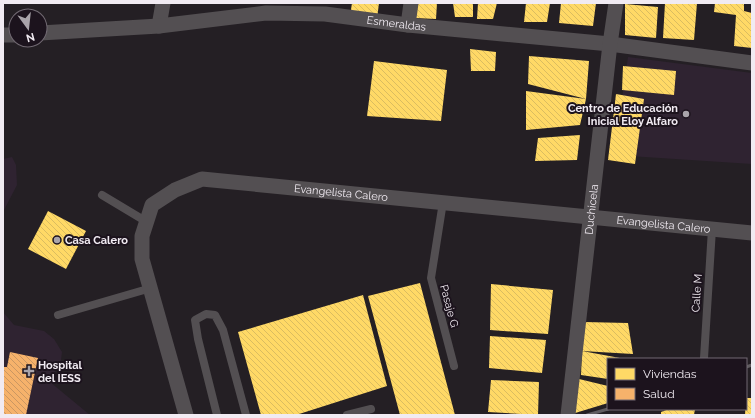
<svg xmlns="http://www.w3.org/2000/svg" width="755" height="418" viewBox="0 0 755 418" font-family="Raleway,sans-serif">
	<defs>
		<pattern id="homes-back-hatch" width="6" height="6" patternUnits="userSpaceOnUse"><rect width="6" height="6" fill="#ffd966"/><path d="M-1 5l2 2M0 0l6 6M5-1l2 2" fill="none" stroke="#dabc60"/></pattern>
		<pattern id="health-back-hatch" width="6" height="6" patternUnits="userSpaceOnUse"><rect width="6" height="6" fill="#f6b26b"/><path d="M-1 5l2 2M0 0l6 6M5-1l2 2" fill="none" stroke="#ca9762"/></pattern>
	</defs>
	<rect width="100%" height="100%" fill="#241f24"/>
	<path fill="#2f2331" d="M628 57 752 73V164L614 155Z
		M12 157 16 165 17 185 3 212V159Z
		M3 312 14 325 44 331 54 339 62 352 61 360 50 382 90 415H3Z"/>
	<path fill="url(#homes-back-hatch)" d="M352 3H379L377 19 350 16Z
		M415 3H437L436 19 414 18Z
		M453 3H473V17H455Z
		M478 3H497L493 19H477Z
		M526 3H550L547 22H524Z
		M561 3H596L593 26 559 23Z
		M665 3H697L694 40 663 38Z
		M715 3H744V11L752 13V48L734 46 736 15 714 12Z
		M625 4 658 7 656 38 625 35Z
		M470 49 496 52 495 71H471Z
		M529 56 589 61 586 99 528 84Z
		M374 61 447 70 441 121 367 116Z
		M623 66 676 71 674 95 622 90Z
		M526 91 586 99 580 125 526 130Z
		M616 94 644 99 635 164 608 160Z
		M580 135 577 160 535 161 538 138Z
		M48 211 86 231 66 269 28 249Z
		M420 283 455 415H400L368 296Z
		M491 284 553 290 548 334 490 330Z
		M363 295 387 386 296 415H261L238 332Z
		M584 322 628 323 633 354 582 351 620 358 608 359V379L581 375 582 351Z
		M490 336 546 340 542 373 489 368Z
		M579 379 608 386V403L572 414Z
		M491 380 539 382 538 415 488 412Z
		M746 398H752V415H745Z
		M669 409H695L694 415H661V412Z"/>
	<path fill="url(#health-back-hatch)" d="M10 352 38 358 26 415H3V367H7Z"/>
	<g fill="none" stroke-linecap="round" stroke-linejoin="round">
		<path stroke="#534f52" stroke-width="8" d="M102 195 147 222
			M443 202 431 278 454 366
			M58 315 151 288
			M704 358 712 229
			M217 415 198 339 195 320 206 314 215 315 223 330 246 415
			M347 415 371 409"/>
		<g stroke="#534f52" stroke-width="15">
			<path d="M408 25 411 3"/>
			<path d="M159 26 163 3"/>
			<path id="s1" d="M40 33 159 26 266 13 325 14 408 25 610 44 752 63"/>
			<path d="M3 35H16"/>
			<path id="s2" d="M186 415 142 259V236L152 205 175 190 202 179 752 233"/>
			<path id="s3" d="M568 415 610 44 616 3"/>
		</g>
		<path stroke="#605c60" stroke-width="3" d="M746 367 752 365
			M587 415 608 409"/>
	</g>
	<g fill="#a9a4aa" stroke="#1c131d" stroke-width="1.5">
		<circle cx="686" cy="114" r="4"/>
		<circle cx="57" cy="240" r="4"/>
		<path d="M27 365h4v4h4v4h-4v4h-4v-4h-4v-4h4z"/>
	</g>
	<g text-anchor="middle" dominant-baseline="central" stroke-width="4" stroke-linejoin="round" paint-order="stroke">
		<g font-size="11" fill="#f1ebf2" stroke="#1c131d">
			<text stroke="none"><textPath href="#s1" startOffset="358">Esmeraldas</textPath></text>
			<text stroke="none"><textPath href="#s2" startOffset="414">Evangelista Calero</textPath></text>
			<text stroke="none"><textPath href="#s3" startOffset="207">Duchicela</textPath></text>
			<text stroke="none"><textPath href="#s2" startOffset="738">Evangelista Calero</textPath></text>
			<text transform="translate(697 293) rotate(-86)">Calle M</text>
			<text transform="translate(449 306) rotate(75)">Pasaje G</text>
		</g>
		<g font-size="11" font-weight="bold" fill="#f1ebf2" stroke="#1c131d" text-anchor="start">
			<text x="678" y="108" text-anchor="end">Centro de Educación<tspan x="678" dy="13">Inicial Eloy Alfaro</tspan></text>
			<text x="65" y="240">Casa Calero</text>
			<text x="38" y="365">Hospital<tspan x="38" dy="13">del IESS</tspan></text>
		</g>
	</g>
	<rect width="755" height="418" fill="none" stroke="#f1ebf2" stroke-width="8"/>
	<rect x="607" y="358" width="140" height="52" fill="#1c131d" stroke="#716972"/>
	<rect x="615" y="368" width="20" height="12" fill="#ffd966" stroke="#716972"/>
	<text x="643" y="378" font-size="12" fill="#f1ebf2">Viviendas</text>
	<rect x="615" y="388" width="20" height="12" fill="#f6b26b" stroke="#716972"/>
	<text x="643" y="398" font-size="12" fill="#f1ebf2">Salud</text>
	<g transform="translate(28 28) rotate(165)"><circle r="19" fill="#1c131d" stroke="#716972"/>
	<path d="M0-3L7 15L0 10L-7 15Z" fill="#a9a4aa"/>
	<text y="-6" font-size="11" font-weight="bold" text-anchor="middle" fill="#f1ebf2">N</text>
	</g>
</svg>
